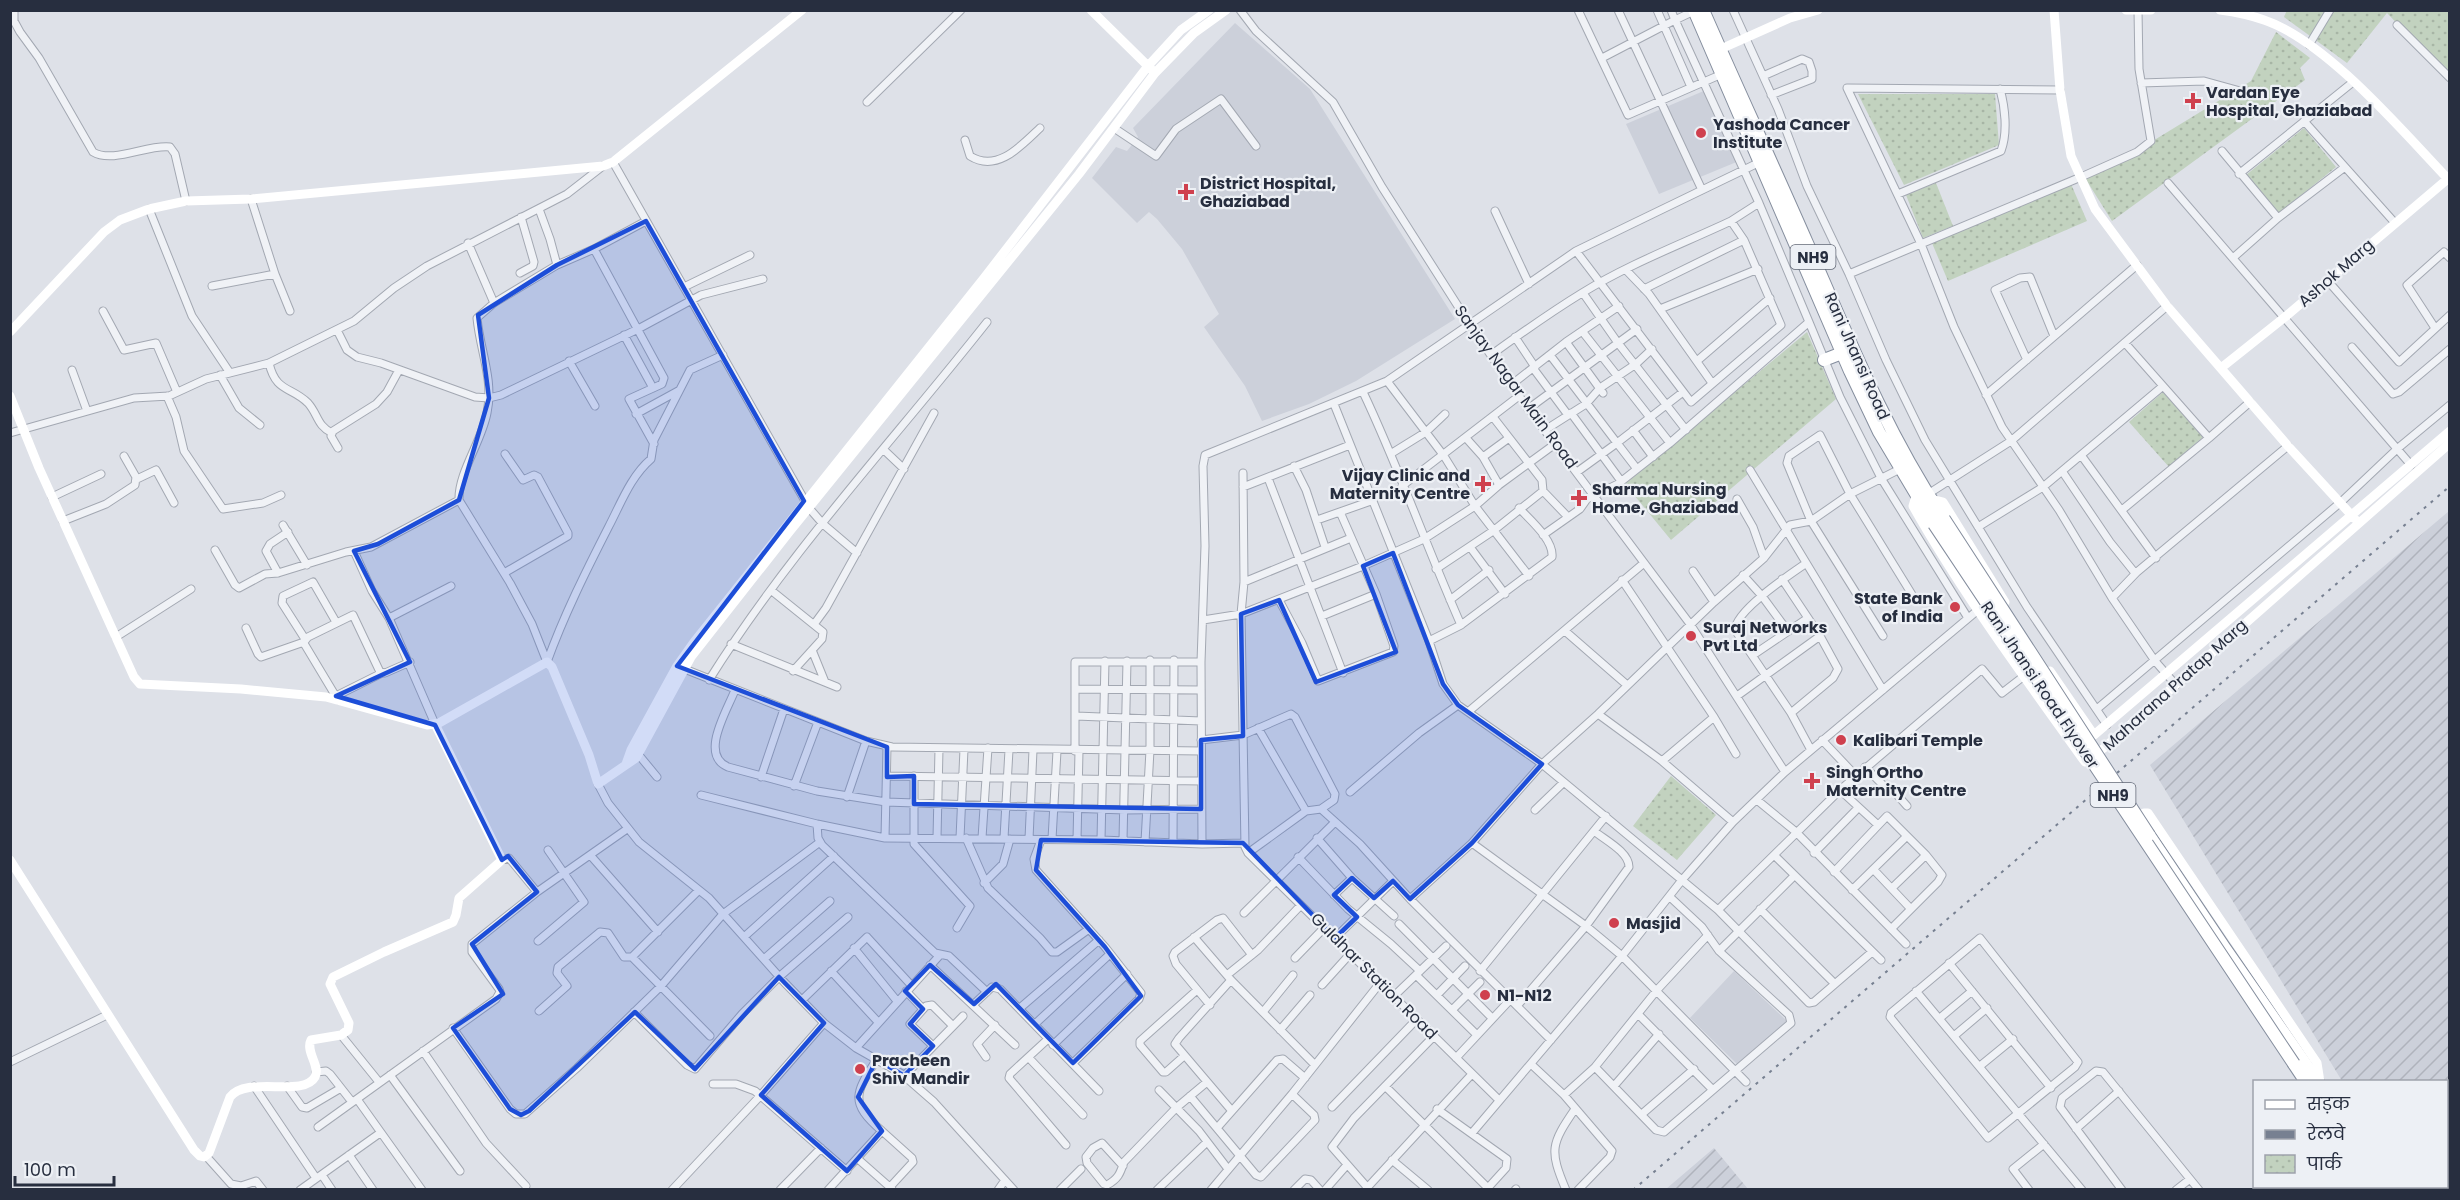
<svg xmlns="http://www.w3.org/2000/svg" width="2460" height="1200" viewBox="0 0 2460 1200" font-family="Poppins,'Noto Sans Devanagari',sans-serif">
	<defs>
		<pattern id="industrial-furrows" width="10" height="10" patternUnits="userSpaceOnUse" patternTransform="scale(1.5)"><rect width="10" height="10" fill="#ccd0da"/><path d="M-1 1l2-2M0 10L10 0M9 11l2-2" fill="none" stroke="#afb3bc"/></pattern>
		<pattern id="park-dots" width="8" height="8" patternUnits="userSpaceOnUse" patternTransform="scale(1.5)"><rect width="8" height="8" fill="#c2d2bf"/><path d="M2 2h.1M6 6h.1" fill="none" stroke="#a7b5a5" stroke-width="1.8" stroke-linecap="round"/></pattern>
	</defs>
	<rect width="100%" height="100%" fill="#dee1e8"/>
	<path fill="#ccd0da" d="M1235 23 1310 89 1455 319 1356 381 1309 404 1262 421 1245 386 1204 327 1219 314 1182 249 1157 219 1149 212 1137 223 1092 178 1116 147 1127 151 1138 137 1133 128Z
		M1706 90 1739 161 1659 194 1626 124Z
		M1734 971 1787 1021 1738 1065 1690 1018Z"/>
	<path fill="url(#industrial-furrows)" d="M2449 511V1078L2444 1082 2342 1081 2150 765Z
		M1714 1148 1748 1189H1666Z"/>
	<path fill="url(#park-dots)" d="M2287 10 2449 11V78L2387 13 2347 63 2284 17Z
		M2276 32 2310 58 2300 68 2305 80 2112 221 2085 178 2156 139 2251 81Z
		M1858 94H1995L1999 145 1904 185Z
		M2304 128 2336 167 2278 214 2246 175Z
		M1936 183 1953 226 1923 238 1906 195Z
		M2071 184 2087 221 1948 281 1932 243Z
		M1807 332 1836 399 1671 540 1625 484Z
		M2163 392 2203 437 2169 467 2129 422Z
		M1671 776 1716 815 1677 860 1633 826Z"/>
	<g fill="none" stroke-linecap="round" stroke-linejoin="round">
		<defs>
			<path id="street" d="M14 10V21L20 32 39 58 93 152C113 164 148 144 170 147L175 154 186 201
				M1240 10 1256 31 1333 102 1382 187 1470 325 1519 396 1690 624 1785 772
				M1578 10 1628 115 1722 74
				M1618 10 1702 190
				M1657 10 1691 87
				M1733 10 1778 109 1807 186 1849 274 1886 360 1925 440 2027 607 2107 725
				M1694 11 1675 20 1759 203
				M2397 25 2450 78
				M2309 45 2330 10
				M1602 58 1675 20 1671 10
				M1763 76 1802 59 1809 62 1812 71V79L1771 95
				M2141 83 2204 81 2251 94
				M2060 90 1847 88 1921 244 1954 327 2002 427 2059 510 2112 598 2155 661 2176 685
				M867 102 961 10
				M2304 121 2395 223
				M1114 128 1156 156 1176 129 1221 99 1256 146
				M965 140 970 156C997 173 1021 146 1040 128
				M2222 151 2278 218
				M613 162 809 508 823 524 857 553
				M2239 174 2353 82
				M2168 183 2411 465
				M1898 194 2001 151C2008 132 2005 107 2000 89
				M251 199 275 274 290 311
				M149 209 192 316 230 373
				M539 209 550 239 557 265
				M1495 211 1529 284
				M1731 221 1759 203 1809 322
				M468 243 494 303
				M594 249 664 378 662 384 629 399 654 444
				M2234 257 2278 218 2345 167
				M1626 270 1649 294 1712 383
				M520 273 533 266 534 262 521 217
				M1849 274 2081 177 2137 152 2151 141 2139 69 2138 10
				M2327 280 2399 362 2450 315
				M212 286 275 274
				M684 287 750 255
				M1644 289 1744 240
				M1583 293 1618 343 1686 430
				M1660 309 1758 269
				M103 311 124 350 156 343 177 392
				M2435 328 2407 285 2444 252 2450 258
				M337 330 347 350 357 357 381 363 475 397 489 398 501 395 638 329 701 295 763 279
				M1582 331 1670 443
				M624 335 653 388
				M1515 337 1535 367
				M1566 342 1603 393
				M2352 347 2393 394 2399 392 2450 349
				M1491 355C1520 334 1551 312 1582 293 1629 264 1682 244 1731 221L1744 240 1781 325 1691 402 1576 251
				M1550 355 1617 443 1683 392
				M2027 360 1995 290 2020 278 2030 277 2054 336
				M569 361 595 406
				M1697 361 1770 298
				M269 363C276 393 291 386 308 403 318 414 317 426 332 433
				M1533 368 1568 415
				M72 370 87 411
				M220 375 239 408 260 425
				M1387 381 1444 456 1475 506 1529 576
				M1511 385 1566 342 1619 306
				M1363 392C1399 468 1427 548 1461 625
				M1986 395 2137 265
				M167 396 176 417 184 451 223 509 263 503 281 495
				M1334 404 1429 641 1443 684 1458 705 1542 764 1718 910 1809 1003 1814 1002 1872 952
				M1528 409 1637 329
				M1571 413 1621 481
				M636 414 678 391
				M1493 417 1542 480 1543 491 1568 517
				M1545 430 1586 404 1600 388 1636 364 1652 349
				M1633 430 1653 457
				M10 433 134 398 169 396 206 379 269 363 354 321 394 288 427 266 567 194 603 166
				M1466 438 1483 457 1499 485
				M2209 438 2250 402
				M338 448 331 436 333 431 376 404 387 392 399 370
				M883 449 904 469
				M1392 453 1426 432 1445 414
				M2081 455 2156 558
				M1483 457 1509 438
				M1294 466 1306 490 1325 547
				M1750 470 1883 690
				M2062 471 2110 542 2135 573
				M1577 472 1617 443 1637 469
				M1243 473 1244 582 1241 614 1245 847 1248 853 1499 1100
				M1268 478 1343 673
				M137 479 156 470 174 503
				M1402 486 1519 396
				M1243 487 1350 445
				M1928 494 2011 441 2167 306
				M52 497 101 474
				M1737 499 1753 527 1764 558
				M2122 510 2209 438 2125 343
				M1317 520 1371 501
				M63 521 106 504 135 485 136 477 124 456
				M283 525 307 565
				M1978 527 2043 487 2163 386
				M1543 535 1580 509 1587 499 1618 484 1670 443 1809 322 1840 397 1881 478 1968 618
				M1470 547 1505 594
				M215 550 235 585 239 588 265 574 278 573 346 552 371 547 459 500
				M354 551 372 591 389 618 435 724
				M1805 564C1789 575 1735 611 1735 630L1791 713 1811 750
				M1436 569 1493 531 1543 491
				M1693 571 1714 602
				M278 573 266 551 270 544 288 532
				M504 573 568 536V533L538 477 534 475 523 480 505 454
				M1743 575 1762 596 1787 630
				M1782 579 1820 636 1838 669 1833 678 1791 713
				M1622 580 1714 717 1736 754
				M1244 582 1351 538
				M772 591 823 632 822 639 793 671
				M2112 598 2137 572 2288 446
				M1279 600 1302 643 1318 681 1393 652 1394 646 1376 594 1340 512
				M1450 600 1489 570
				M1322 616 1376 594
				M389 618 451 586
				M1203 620 1241 614 1363 566 1424 539 1475 506 1499 485 1555 444
				M815 623 826 608 934 413
				M246 628 258 654 261 657 304 642
				M1565 631 1627 685
				M1883 636 1811 521 1787 463 1789 456 1820 435 1850 494 1916 601
				M116 637 191 589
				M305 639 282 603 283 596 313 582 336 622
				M1429 641 1461 625 1552 557C1554 540 1530 520 1519 508
				M731 644 837 687
				M812 650 825 682
				M1753 655 1808 618
				M547 662 532 624 510 583 459 500C458 473 482 441 487 413 494 379 480 351 477 318L494 303 557 265 594 249 646 221
				M547 662C564 615 586 571 609 526 621 503 631 476 651 459L654 440 690 370 723 355
				M682 668 866 741 892 747 1201 751
				M709 680C789 552 894 440 987 322
				M1075 689 1201 690
				M735 690C727 711 699 755 728 767L817 791 886 802 1125 810 1201 809
				M336 696 382 673
				M1737 696 1820 636
				M338 700 305 645 304 642 308 637 353 615 380 672 385 673 410 662
				M2097 709 2341 502 2397 449 2450 405
				M1468 712 1644 563
				M1598 714 1662 761 1733 822
				M1076 716 1201 721
				M1201 740 1243 735 1291 714 1295 717 1335 794 1334 800 1321 809
				M1822 740 1856 776
				M1075 751V662H1201
				M638 754 657 777
				M1662 761 1714 717
				M1865 767 1884 786 1891 788 1907 806
				M887 776 1201 781
				M914 776V844L970 906 957 928
				M761 777 784 709
				M598 784 608 803 639 842 709 898 784 982 824 1023 856 1048 902 1074 934 1102 1014 1190
				M794 786 818 722
				M1840 790 1878 825
				M1350 792 1419 733 1458 705
				M701 795 817 824 885 838 1101 840 1202 844 1244 843
				M847 797 866 741
				M1757 800 1796 832 1906 944
				M1535 810 1563 783
				M1306 811 1321 809 1360 844 1410 899 1551 1040
				M817 824 818 838 822 845 935 953 949 956 987 992
				M885 838 887 747
				M937 838 939 749
				M960 838 964 749
				M966 838 988 888 1040 938 1052 952H1057L1089 929
				M982 838 988 748
				M1004 838 1009 750
				M1317 838 1352 878 1394 916
				M1029 839 1033 750
				M1052 839 1057 751
				M1041 840 1034 859 1036 870 1105 947 1141 993 1139 999 1073 1063
				M1077 840 1079 751
				M1101 840 1105 661
				M1123 840 1127 661
				M1145 842 1150 750V660
				M1173 842 1174 660
				M1472 843 1586 926 1622 956 1746 1082
				M1202 844 1201 662 1205 546 1203 466 1205 455 1387 381 1576 251 1760 162
				M1248 853 1306 811 1258 728
				M1814 853 1858 808
				M1774 855 1881 960
				M591 856 658 932
				M1298 857 1348 909 1391 944 1420 971
				M502 860 509 858 537 892
				M1874 870 1910 908
				M1834 872 1887 816 1926 855 1942 875 1938 882 1891 929
				M984 883 1003 864 1010 839
				M1892 888 1926 855
				M1852 890 1907 836
				M1334 895 1352 878
				M1410 899 1472 843 1542 764 1598 714 1714 602 1764 558 1790 525 1811 521 1850 494 1900 469
				M1760 909 1834 983
				M1718 910 1840 790 1982 669 2002 693 2024 676
				M1244 913 1335 822
				M1399 924 1492 1018
				M744 937 834 856
				M1194 937 1231 980 1315 1065
				M1335 938 1393 881
				M1980 938 2078 1062 2075 1067 1988 1138 1890 1017 1891 1013Z
				M538 941 584 902 548 850
				M854 948 897 1001
				M1719 951 1794 876
				M632 957 710 1036
				M1295 958 1324 928
				M764 959 830 901
				M1949 963 2051 1088
				M930 965 1015 1045
				M831 971 878 1022
				M1480 971 1606 816
				M1227 975 1258 950 1301 905
				M1416 975 1476 1034
				M1231 980 1179 1038 1175 1044 1232 1111
				M1322 985 1350 954
				M906 991 923 1009
				M1916 991 2082 1190
				M1437 995 1465 966
				M1394 996 1446 946
				M802 1000 867 937 911 985
				M974 1004 992 987 1000 989 1099 1091
				M1210 1005 1176 964 1173 956 1175 952 1217 920 1223 918 1252 955
				M1517 1006 1586 926 1629 867C1629 852 1605 840 1594 831
				M1020 1008 1099 940
				M1452 1010 1480 982
				M539 1011 567 986 557 973 558 967 600 932 608 933 624 957H632L699 890
				M634 1012 687 1065 695 1069 742 1014 779 977 848 917
				M1263 1012 1293 975
				M1639 1015 1713 1090
				M1940 1018 1972 991
				M1035 1024 1110 954
				M453 1028 510 1109 516 1114H525L577 1068 661 986 723 914 820 842
				M1280 1030 1310 995
				M341 1035 379 1082
				M1954 1036 1987 1008
				M1048 1039 1010 1074 1009 1078 1066 1145
				M1053 1045 1127 974
				M933 1046 910 1024 926 1006 932 1005 953 1026
				M856 1048 940 955
				M423 1051 486 1143 526 1186
				M1184 1056 1166 1072H1163L1140 1045V1041L1197 990
				M986 1057 977 1044 995 1025
				M1029 1058 1083 1115
				M1456 1058 1510 1000
				M10 1062 107 1015
				M1532 1065 1564 1095 1612 1151 1610 1157 1578 1190
				M1980 1066 2013 1039
				M1595 1067 1656 1130 1664 1132 1791 1023 1789 1015 1719 951 1702 927 1670 897
				M316 1072 326 1071 330 1074 352 1102
				M390 1075 460 1171
				M904 1076 963 1016
				M713 1084H736L755 1091 847 1171
				M254 1086 316 1178
				M287 1086 302 1107 307 1108 341 1088
				M1614 1086 1659 1034
				M1386 1087 1488 1188
				M1159 1090 1199 1131 1228 1169
				M1564 1095 1595 1067 1657 990 1708 935
				M1190 1096 1256 1175 1261 1177 1315 1120 1314 1115 1292 1094
				M357 1099 422 1190
				M1332 1107 1417 1019
				M1437 1109 1507 1159 1506 1168 1486 1190
				M1642 1114 1694 1069
				M318 1127 496 999 500 992 499 989 472 952V944L537 892 627 829
				M1217 1128 1277 1060 1283 1059 1305 1078
				M2076 1129 2119 1091
				M882 1131 912 1158 913 1162 890 1187
				M1472 1133 1622 956 1682 880 1733 822 1785 772 1978 610
				M349 1155 373 1190
				M206 1156 231 1184 241 1186 256 1181 263 1190
				M858 1159 892 1189
				M1392 1160 1428 1190
				M1123 1166 1102 1143 1093 1148 1086 1157 1087 1163 1104 1184 1107 1185C1118 1179 1120 1174 1124 1162L1176 1108 1207 1082
				M322 1175 332 1190
				M1367 1187 1332 1147 1354 1118 1434 1036
				M1366 1189 1472 1074
				M300 1190 380 1133
				M672 1190 761 1095 824 1023
				M780 1190 821 1148
				M828 1190 882 1131C848 1102 856 1092 877 1059
				M998 1190 1005 1180
				M1060 1190 1081 1169
				M1157 1190 1207 1142
				M1211 1190 1292 1094 1380 983
				M1294 1190 1305 1179 1311 1180 1320 1190
				M1325 1190 1346 1166
				M1515 1190 1516 1189
				M1566 1190C1549 1150 1551 1144 1575 1109
				M2029 1190 2013 1169 2044 1144
				M2122 1190 2060 1107 2062 1098 2096 1071 2103 1072 2199 1190
				M2176 1190 2190 1179"/>
			<path id="primary" d="M2446 1104 2450 1101
				M2446 1140 2450 1137
				M2333 1190 2337 1186"/>
			<path id="highway" d="M1694 10 1850 371 1879 432 1934 524
				M1703 10C1737 88 1773 165 1807 243 1848 337 1886 433 1944 519
				M1824 360 1842 353
				M2149 835 2224 947 2318 1082
				M2294 1064 2306 1082
				M2370 1186 2372 1190
				M2390 1186 2392 1190
				M2312 1190 2316 1186"/>
		</defs>
		<use href="#street" stroke="#a3a8b2" stroke-width="9"/>
		<use href="#primary" stroke="#9da5b3" stroke-width="13"/>
		<use href="#highway" stroke="#858e9e" stroke-width="14"/>
		<use href="#street" stroke="#f0f2f6" stroke-width="7"/>
		<path stroke="#fff" stroke-width="9" d="M1091 10 1152 70
			M2054 10 2060 90 2071 156 2095 209 2167 306 2288 446 2355 519
			M2126 10H2151
			M2220 10C2235 12 2250 15 2264 20 2327 41 2403 132 2450 181
			M1714 52 1790 18 1818 10
			M10 332 104 232 120 220 149 209 186 201 251 199 603 166 613 162 802 10
			M2221 368 2285 317 2450 177
			M10 396 39 468 134 677 140 684 241 689 326 697 427 725 439 723 547 662 552 667 589 755 598 784 636 758 691 657 790 531 1079 174 1155 73 1194 33 1226 10
			M1916 496 1913 506C1963 595 2026 679 2085 762L2104 748 2450 443
			M1931 499 1943 502 2005 602
			M2050 671 2094 735 2450 431
			M626 764 631 750 677 666 694 642 984 278 1148 66 1181 30 1209 10
			M2134 820 2144 813H2148L2317 1063 2320 1082
			M10 860 194 1150 200 1156 204 1157 209 1153 230 1097C247 1075 303 1098 315 1077 321 1066 305 1052 311 1040L341 1035 348 1030 349 1023 330 984 333 977 384 952 453 922 456 915 459 898 502 860 435 724
			M2446 1087 2450 1085
			M2446 1115 2450 1112
			M2446 1152 2450 1150
			M2343 1190 2346 1186"/>
		<use href="#primary" stroke="#fff" stroke-width="10"/>
		<use href="#highway" stroke="#fff" stroke-width="12"/>
		<path stroke="#778091" stroke-width="2" stroke-dasharray="3 6" stroke-linecap="butt" d="M2446 1118 2450 1115
			M1633 1190 2450 486
			M2352 1190 2356 1186"/>
		<defs>
			<path id="highway-bridge" d="M1944 519 2149 835
				M1934 524 2294 1064"/>
		</defs>
		<use href="#highway-bridge" stroke="#858e9e" stroke-width="14" stroke-linecap="butt"/>
		<use href="#highway-bridge" stroke="#fff" stroke-width="12"/>
	</g>
	<path fill="#1d4ed8" fill-opacity="0.2" stroke="#1d4ed8" stroke-width="4.5" stroke-linejoin="round" d="M646 221 804 501 677 666 887 747V777L914 776V804L1201 809V740L1243 736 1241 614 1279 600 1316 682 1396 652 1363 566 1393 553 1443 684 1458 705 1542 764 1472 843 1410 899 1393 881 1374 898 1352 878 1334 895 1357 917 1335 938 1243 843 1041 840 1036 870 1105 947 1141 996 1073 1063 996 984 974 1004 930 965 905 991 923 1009 910 1024 933 1046 904 1076 877 1059 858 1097 882 1131 847 1171 761 1095 824 1023 779 977 695 1069 635 1012 529 1111 521 1115 510 1109 453 1028 503 994 472 944 537 892 508 856 502 860 435 725 336 696 410 662 354 551 378 544 459 500 489 398 478 315 557 265Z"/>
	<g fill="#cf404e" stroke="#edf0f5" stroke-width="2">
		<path d="M2190 92h6v6h6v6h-6v6h-6v-6h-6v-6h6z"/>
		<circle cx="1701" cy="133" r="6"/>
		<path d="M1183 183h6v6h6v6h-6v6h-6v-6h-6v-6h6z"/>
		<path d="M1480 475h6v6h6v6h-6v6h-6v-6h-6v-6h6z"/>
		<path d="M1576 489h6v6h6v6h-6v6h-6v-6h-6v-6h6z"/>
		<circle cx="1955" cy="607" r="6"/>
		<circle cx="1691" cy="636" r="6"/>
		<circle cx="1841" cy="740" r="6"/>
		<path d="M1809 772h6v6h6v6h-6v6h-6v-6h-6v-6h6z"/>
		<circle cx="1614" cy="923" r="6"/>
		<circle cx="1485" cy="995" r="6"/>
		<circle cx="860" cy="1069" r="6"/>
	</g>
	<g text-anchor="middle" dominant-baseline="central" stroke-width="4.5" stroke-linejoin="round" paint-order="stroke">
		<g fill="#edf0f5" stroke="#626876" stroke-width="1.5">
			<rect x="1790.5" y="245" width="45" height="24" rx="4.5"/>
			<rect x="2090.5" y="783" width="45" height="24" rx="4.5"/>
		</g>
		<g font-size="15" font-weight="bold" fill="#272e3f">
			<text x="1813" y="257">NH9</text>
			<text x="2113" y="795">NH9</text>
		</g>
		<g font-size="16" font-weight="bold" fill="#272e3f" stroke="#edf0f5" text-anchor="start">
			<text x="2206" y="92">Vardan Eye<tspan x="2206" dy="18">Hospital, Ghaziabad</tspan></text>
			<text x="1713" y="124">Yashoda Cancer<tspan x="1713" dy="18">Institute</tspan></text>
			<text x="1200" y="183">District Hospital,<tspan x="1200" dy="18">Ghaziabad</tspan></text>
			<text x="1470" y="475" text-anchor="end">Vijay Clinic and<tspan x="1470" dy="18">Maternity Centre</tspan></text>
			<text x="1592" y="489">Sharma Nursing<tspan x="1592" dy="18">Home, Ghaziabad</tspan></text>
			<text x="1943" y="598" text-anchor="end">State Bank<tspan x="1943" dy="18">of India</tspan></text>
			<text x="1703" y="627">Suraj Networks<tspan x="1703" dy="18">Pvt Ltd</tspan></text>
			<text x="1853" y="740">Kalibari Temple</text>
			<text x="1826" y="772">Singh Ortho<tspan x="1826" dy="18">Maternity Centre</tspan></text>
			<text x="1626" y="923">Masjid</text>
			<text x="1497" y="995">N1-N12</text>
			<text x="872" y="1060">Pracheen<tspan x="872" dy="18">Shiv Mandir</tspan></text>
		</g>
		<g font-size="16" fill="#272e3f" stroke="#edf0f5">
			<text transform="translate(2336 273) rotate(-41)">Ashok Marg</text>
			<text transform="translate(1857 356) rotate(66)">Rani Jhansi Road</text>
			<text transform="translate(1516 387) rotate(54)">Sanjay Nagar Main Road</text>
			<text transform="translate(2040 685) rotate(56)">Rani Jhansi Road Flyover</text>
			<text transform="translate(2175 685) rotate(-42)">Maharana Pratap Marg</text>
			<text transform="translate(1374 976) rotate(45)">Guldhar Station Road</text>
		</g>
	</g>
	<rect width="2460" height="1200" fill="none" stroke="#272e3f" stroke-width="24"/>
	<rect x="2253" y="1080" width="195" height="108" fill="#edf0f5" stroke="#9ea2ac" stroke-width="1.5"/>
	<rect x="2265" y="1100" width="30" height="9" fill="#ffffff" stroke="#9ea2ac" stroke-width="1.5"/>
	<text x="2307" y="1110" font-size="18" fill="#272e3f">सड़क</text>
	<rect x="2265" y="1130" width="30" height="9" fill="#778091" stroke="#9ea2ac" stroke-width="1.5"/>
	<text x="2307" y="1140" font-size="18" fill="#272e3f">रेलवे</text>
	<rect x="2265" y="1155" width="30" height="18" fill="url(#park-dots)" stroke="#9ea2ac" stroke-width="1.5"/>
	<text x="2307" y="1170" font-size="18" fill="#272e3f">पार्क</text>
	<path d="M15 1176v9h99v-9" fill="none" stroke="#272e3f" stroke-width="3"/>
	<text x="24" y="1176" font-size="18" fill="#272e3f" stroke="#edf0f5" stroke-width="4.5" paint-order="stroke">100 m</text>
</svg>
